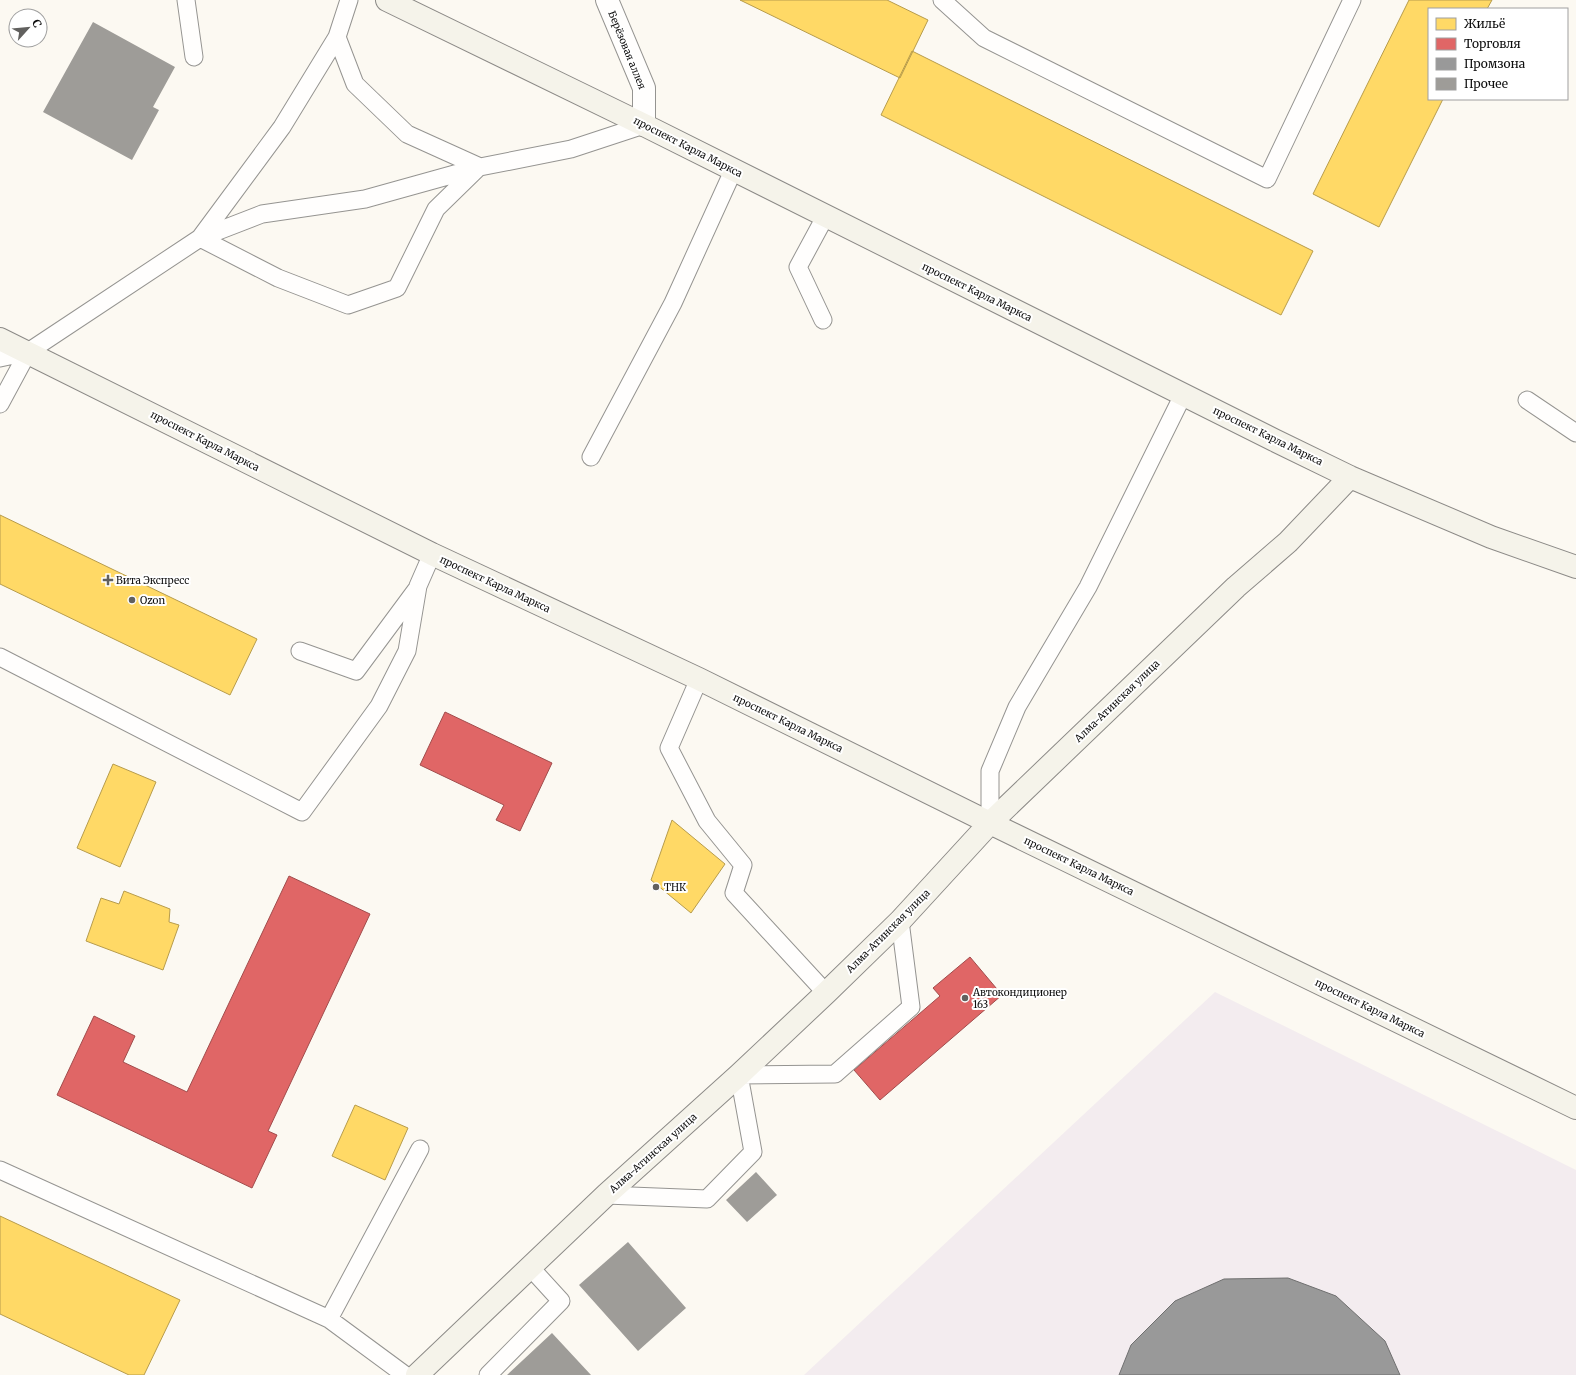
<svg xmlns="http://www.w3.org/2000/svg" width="1576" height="1375" font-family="Merriweather,serif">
<rect width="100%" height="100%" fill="#fcf9f2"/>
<path fill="#f3ecef" d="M1215,992L1576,1170V1375H804Z"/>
<path fill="#ffd966" stroke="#b79c4c" d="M740,0H887L928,20L900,78Z
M1409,0H1492L1487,9H1429V99H1443L1379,227L1313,194Z
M912,51L1313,251L1281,315L881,115Z
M0,515L257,639L230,695L0,584Z
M113,764L156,782L120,867L77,848Z
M672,820L725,864L691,913L651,880Z
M124,891L170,909L169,922L179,925L163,970L86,941L101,898L119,904Z
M355,1105L408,1128L385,1180L332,1156Z
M0,1216L180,1300L144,1375H129L0,1314Z"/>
<path fill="#e06666" stroke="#a14c4c" d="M445,712L552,763L520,831L496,820L504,805L420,765Z
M289,876L370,914L268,1131L277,1135L252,1188L57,1095L94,1016L135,1036L123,1062L187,1092Z
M970,957L1002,995L880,1100L854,1070L940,996L933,988Z"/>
<path fill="#999" stroke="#6f6f6f" d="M1288,1278L1336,1296L1385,1341L1400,1375H1119L1131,1345L1175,1301L1224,1279Z"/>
<path fill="#9e9c98" d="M93,22L175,67L153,107L159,110L132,160L43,112Z
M756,1172L777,1195L747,1222L726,1200Z
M628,1242L686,1308L638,1351L579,1285Z
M552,1333L591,1375H507Z"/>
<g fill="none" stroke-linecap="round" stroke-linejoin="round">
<g stroke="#959491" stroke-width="19">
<path id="lane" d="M186,0L194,57
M349,0L337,37L282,127L200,238L278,278L348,305L397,288L436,209L478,168
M942,0L984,38L1267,179L1352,0
M337,37L355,84L407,134L480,167
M823,320L798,267L825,217
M0,358L28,352L200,238L262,214L365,199L480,167L571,149L644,125
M1527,400L1576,433
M0,404L28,352
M591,457L673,303L733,171
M300,651L356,671L416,590
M0,657L302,812L379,706L407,651L418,586L432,554
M699,679L669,748L707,821L743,865L734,893L826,993
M990,823V771L1017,707L1088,587L1183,395
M0,1170L329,1319L405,1375
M606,1195L707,1199L753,1152L739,1075L835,1074L911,1007L900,921
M329,1319L420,1149
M488,1375L561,1301L530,1267"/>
</g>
<g stroke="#959491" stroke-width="24">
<path id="street" d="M607,0L644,88V125"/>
</g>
<g stroke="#8c8a87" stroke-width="24">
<path id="secondary" d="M387,0L644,125L1274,440L1350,477L1491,537L1576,567
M0,339L432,554L699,679L990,823L1576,1108
M417,1375L606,1195L739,1075L826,993L900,921L990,823L1236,587L1288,542L1350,477"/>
</g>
<use href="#lane" stroke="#fffefd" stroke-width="17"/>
<use href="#street" stroke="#fffefd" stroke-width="22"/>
<use href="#secondary" stroke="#f5f3ea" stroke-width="22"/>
</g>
<g fill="#61605e" stroke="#fff" stroke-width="1.5">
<path d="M106 574h4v4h4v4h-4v4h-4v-4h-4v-4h4z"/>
<circle cx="132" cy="600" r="4"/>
<circle cx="656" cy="887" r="4"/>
<circle cx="965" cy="998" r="4"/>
</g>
<g text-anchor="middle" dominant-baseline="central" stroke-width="4" stroke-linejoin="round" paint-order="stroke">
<g font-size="10" fill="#0e0e0e" stroke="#fff">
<text transform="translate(627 50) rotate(68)">Берёзовая аллея</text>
<text transform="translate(688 147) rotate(27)">проспект Карла Маркса</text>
<text transform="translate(977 292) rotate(26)">проспект Карла Маркса</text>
<text transform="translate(1268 436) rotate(26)">проспект Карла Маркса</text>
<text transform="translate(205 441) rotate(27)">проспект Карла Маркса</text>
<text transform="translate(495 584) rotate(25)">проспект Карла Маркса</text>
<text transform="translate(1117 701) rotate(-44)">Алма-Атинская улица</text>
<text transform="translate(788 723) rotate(26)">проспект Карла Маркса</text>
<text transform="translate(1079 866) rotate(26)">проспект Карла Маркса</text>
<text transform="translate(888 931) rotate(-45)">Алма-Атинская улица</text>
<text transform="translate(1370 1008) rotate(26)">проспект Карла Маркса</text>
<text transform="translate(653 1153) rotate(-42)">Алма-Атинская улица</text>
</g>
<g font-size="10" fill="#0e0e0e" stroke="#fff" text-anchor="start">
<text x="116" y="580">Вита Экспресс</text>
<text x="140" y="600">Ozon</text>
<text x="664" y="887">ТНК</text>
<text x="973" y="992">Автокондиционер<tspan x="973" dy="12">163</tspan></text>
</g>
</g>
<rect x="1428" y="8" width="140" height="92" fill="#ffffff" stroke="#9f9f9f"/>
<rect x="1436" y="18" width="20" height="12" fill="#ffd966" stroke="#9f9f9f"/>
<text x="1464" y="28" font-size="12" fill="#0e0e0e">Жильё</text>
<rect x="1436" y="38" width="20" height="12" fill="#e06666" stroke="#9f9f9f"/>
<text x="1464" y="48" font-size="12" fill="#0e0e0e">Торговля</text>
<rect x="1436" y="58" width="20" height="12" fill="#999999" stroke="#9f9f9f"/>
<text x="1464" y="68" font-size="12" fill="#0e0e0e">Промзона</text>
<rect x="1436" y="78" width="20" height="12" fill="#9e9c98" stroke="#9f9f9f"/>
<text x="1464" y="88" font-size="12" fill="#0e0e0e">Прочее</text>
<g transform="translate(28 28) rotate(63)"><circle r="19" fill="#ffffff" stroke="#9f9f9f"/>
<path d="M0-3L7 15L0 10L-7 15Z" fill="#61605e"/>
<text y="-6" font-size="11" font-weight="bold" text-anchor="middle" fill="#0e0e0e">С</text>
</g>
</svg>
